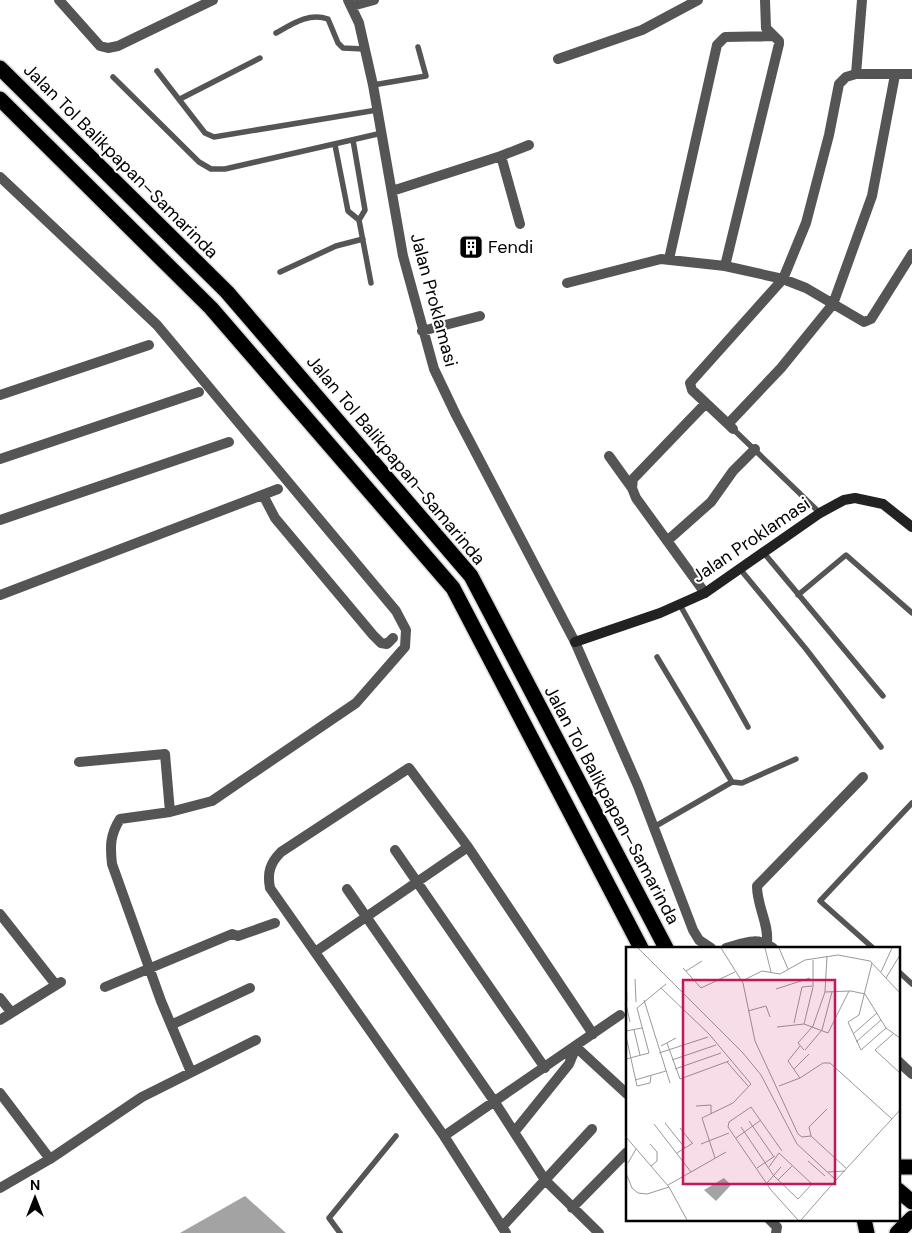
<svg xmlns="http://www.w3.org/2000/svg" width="912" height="1233" font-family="'DM Sans',sans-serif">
<rect width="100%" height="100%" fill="#fff"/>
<path fill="#a3a3a3" d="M245,1196L286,1233H180Z"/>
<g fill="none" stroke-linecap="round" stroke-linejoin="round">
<g stroke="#dbdbdb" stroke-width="18">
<path id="highway" d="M0,68L227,292L471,576L666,948
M0,99L211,308L453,588L641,948
M898,1167H912
M898,1190L912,1202
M864,1219L867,1233
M897,1233L912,1218"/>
</g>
<path stroke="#555" stroke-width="5.5" d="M276,33C292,24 309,12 328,19L338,43L343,48L364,49
M157,71L205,133L214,137L377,110
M113,77L199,162L211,169H225L382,133
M373,85L426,76L418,47
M180,99L260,58
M353,140L365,210L359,220
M335,145L348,211L359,220L371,283
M280,272L336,246L363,239
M733,429L820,513
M764,553L883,696
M740,569L806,649L881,747
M798,595L846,555L912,613
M680,605L748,727
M657,657L732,782L742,783L796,759
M654,827L732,782
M873,948L820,901L912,803
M898,971L912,984
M340,1233L329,1218L396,1136"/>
<path stroke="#555" stroke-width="10" d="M59,0L100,46L108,48L118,46L213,0
M348,0L359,23L373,85L403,256L434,369L456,415L575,642L638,786L693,930L699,940L711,948
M765,0L766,28L779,41V44L725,266L783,279L806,288L864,322L871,319L912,254
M862,0L856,74H912
M352,6L374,0
M558,59L642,30L698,0
M501,156L529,145
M0,177L157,325L396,611L406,630L405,647L356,703L212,801L170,812L120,819C110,835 110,846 112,864L161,1001L191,1072
M392,191L501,156L520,224
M669,259L717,45L725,37L773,36
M567,283L661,259L725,266
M422,331L480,316
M0,395L149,345
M728,424L692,390L690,383L783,279L806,223L829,135L839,84L846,77L856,74
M733,429L728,424L781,368L833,304L872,196L895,75
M609,456L632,488
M0,459L199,392
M263,495L275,518L373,635L381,643L387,644L393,638
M0,520L229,442
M667,541L711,502L733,471L755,449
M705,593L636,498L632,488L633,479L706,403
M0,595L278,489
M79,762L165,754L170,812
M395,850L545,1068
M347,889L494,1101L545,1180L599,1233
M0,914L56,985
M767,943C769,923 757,907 757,886L863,777
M726,948C744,943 757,936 773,948
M315,952L468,847
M105,987L232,934L238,936L275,923
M0,998L11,1012
M0,1020L61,982
M171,1025L250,988
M898,1061L912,1074
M0,1093L50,1159L0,1188
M515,1131L569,1064L576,1047L627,1094
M444,1136L620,1015
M50,1159L142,1097L256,1040
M572,1208L627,1152
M769,1219L777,1227L776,1233
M502,1227L592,1129
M506,1233L444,1136L270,888C267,873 270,863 281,852L409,768L468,847L593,1034"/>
<path stroke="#222" stroke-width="10" d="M575,642L660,613L705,593L820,513L844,500L855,498L883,504L912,527"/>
<use href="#highway" stroke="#000" stroke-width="15"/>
</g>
<defs>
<g id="building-square" transform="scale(1.25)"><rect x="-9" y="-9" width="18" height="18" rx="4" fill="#000" stroke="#fff"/><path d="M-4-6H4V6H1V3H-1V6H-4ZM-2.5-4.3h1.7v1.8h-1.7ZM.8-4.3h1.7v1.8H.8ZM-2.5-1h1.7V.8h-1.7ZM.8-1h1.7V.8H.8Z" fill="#fff"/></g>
</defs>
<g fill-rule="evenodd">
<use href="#building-square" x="471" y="247"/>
</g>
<g text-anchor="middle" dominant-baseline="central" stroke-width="4" stroke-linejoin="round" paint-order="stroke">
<g font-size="18" fill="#000" stroke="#fff">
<text transform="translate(121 161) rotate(45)">Jalan Tol Balikpapan–Samarinda</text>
<text transform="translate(434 300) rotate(75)">Jalan Proklamasi</text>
<text transform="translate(396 460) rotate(50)">Jalan Tol Balikpapan–Samarinda</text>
<text transform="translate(751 540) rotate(-34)">Jalan Proklamasi</text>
<text transform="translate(612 805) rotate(62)">Jalan Tol Balikpapan–Samarinda</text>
</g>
<g font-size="18" fill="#000" stroke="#fff" text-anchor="start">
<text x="488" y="247">Fendi</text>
</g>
</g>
<g transform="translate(626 947)">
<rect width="274" height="274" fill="#fff"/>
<path d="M98,231L105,238L90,254L78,243Z" fill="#a3a3a3"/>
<path fill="none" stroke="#999" stroke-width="1" d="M12,1L117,106L135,128L171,197L210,233L175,273M95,1L117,36L129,94L172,187L176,190L185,189L221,222M139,1L145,25M153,1L162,22M201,9L199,45L225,44L239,47L260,81L274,91M187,13V40L178,77L202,86L223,44M246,16L233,68L222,75L235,103L260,81M57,21L75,41L109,25M60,24L76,14M255,25L266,1M260,31L274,8M0,32L1,54M9,32L10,55M116,34L136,24L154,27L179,13L212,8L244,14L274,46M35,41L83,87L125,137L107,156L76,171L89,211M150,42L184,31M18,53L44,136M0,57L4,75M122,64L140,59L144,70M168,76L176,40L186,39M151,80L178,77M8,83L14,108M0,84L16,81M227,87L251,66M267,87L249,103L274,126M0,89L11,139L24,136L25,129M230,95L255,73M41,96L54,132L103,114M35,99L50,91M178,103L172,96L187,79L199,45M179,103L196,83L206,45M33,106L82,90M0,112L23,106L11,61L40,37M46,113L90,98M101,115L122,139M49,122L95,106M168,122L183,107M174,131L162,114L174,99M9,133L40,124M153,139L174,131L197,116H204L266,172M70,159L85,158V167M123,174L148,210M39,176L59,201M28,177L65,225L42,238M115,180L148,229L172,252L186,237L153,206L143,220M54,181L66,196M185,189L183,180L201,162M0,190L43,240M110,191L135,173M24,197L31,205V214L25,219M75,197L103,186M156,204L125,160L103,175L102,180L145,243L172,273M51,206L67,196M182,214L199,229M2,216L10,202M131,221L149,209M65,225L100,205M202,225L219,224M0,226L6,241L12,246L21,247L43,240L61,273M152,233L166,219M210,233L274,163M141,236L155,220"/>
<path fill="#c2185b" fill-opacity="0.15" stroke="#c2185b" stroke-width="2.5" d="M57,33H209V237H57Z"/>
<rect width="274" height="274" fill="none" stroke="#000" stroke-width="2.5"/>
</g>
<g transform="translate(35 1198)" stroke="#ffffff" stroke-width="4" paint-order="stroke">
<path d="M0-4L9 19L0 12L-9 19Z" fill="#000000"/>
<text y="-8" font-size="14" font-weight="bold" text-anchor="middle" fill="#000000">N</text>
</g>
</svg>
